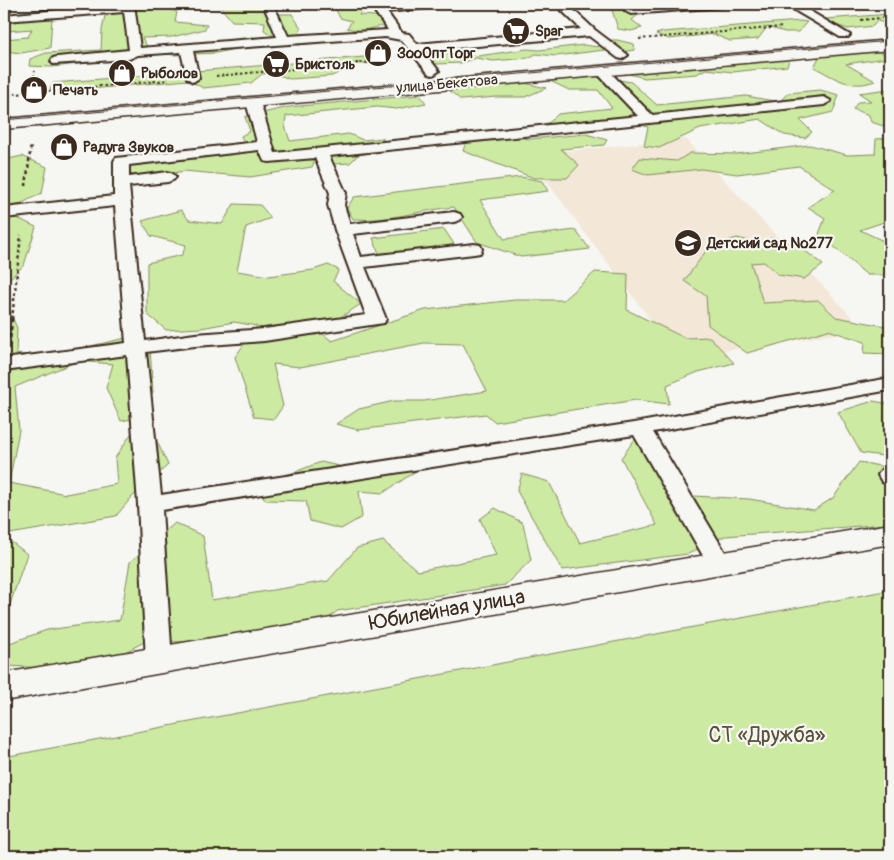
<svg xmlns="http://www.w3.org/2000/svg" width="894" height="860" font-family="Pangolin,sans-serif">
<rect width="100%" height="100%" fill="#f6f6f2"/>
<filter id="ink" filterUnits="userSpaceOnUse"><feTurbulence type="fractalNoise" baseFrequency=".02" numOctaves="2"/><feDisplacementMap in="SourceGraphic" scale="10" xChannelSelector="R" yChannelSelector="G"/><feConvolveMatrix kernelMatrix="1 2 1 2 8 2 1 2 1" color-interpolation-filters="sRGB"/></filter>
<g filter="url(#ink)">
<path fill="#f3e7d8" d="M686,139L864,330L687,356L676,354L527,155Z"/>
<path fill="#cceaa1" stroke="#848a60" d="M106,4H177L165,8L177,12L175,22L207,25L205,29L172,37L142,38L147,46L132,58L52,67L29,66L30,59L46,53L101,50L102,30L105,16L123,11V7L77,8L61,13L46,11L54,7Z
M218,4H285L266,11L265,14H292L301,28L298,36L328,32L342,35L332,41L298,45L287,43L272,47L248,46L216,53L173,55L150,50L158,46L222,41L241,42L252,37L276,38L264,30L265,22L232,21Z
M333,4H380L365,5L359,15L375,16L386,25L360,31L347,28L352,21L340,18Z
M596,4H632L639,14L632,20L642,28L631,31L618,29L612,10Z
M890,14V24L877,21L873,26L848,29L827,22L826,19Z
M35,18H52L50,48L21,53L4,51V39L28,37L32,29L6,31L4,30V24Z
M800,21L807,22L798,32H785L767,27L758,39L730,41L713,34L669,39L656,34L663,32Z
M600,40H617L634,44L635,50L622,52L604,50L556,56L536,54L528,58L493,61L476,58L461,63L436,64L421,60L430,54L456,52L478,56L527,49L539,50L584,45L598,47Z
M858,48L883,52L886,58L846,64L875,81C850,90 835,78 814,67L821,53Z
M376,56L388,60L377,63L356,64L332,76L290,79L273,73L262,74L251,83L203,88L188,80L58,92L50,89L53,83Z
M790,57L787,66L733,72L706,69L697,74L645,78L629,74L630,68Z
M578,73L631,82L657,105L746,96L779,102L788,93L820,90L839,95L833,112L800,120L812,132L805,138L784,135L760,119L700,129L659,148L644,146L648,127L633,123L601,129L544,134L537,126L550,122L558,114L612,108L598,90H569L548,80Z
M512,80L546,88L525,97H496L461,100L449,90L474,82L493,86Z
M881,90H890V128L871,122L869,115L853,109L858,102L871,101L859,93Z
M420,95L426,103L397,109L377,107L286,116L285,126L290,141L349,134L363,140L383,138V151L358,155L350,163L334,164L322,150L288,159L315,160L312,167L250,177L184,171L149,178L114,171V161L150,153L177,156L200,149L219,156L247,150L241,136L250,131L245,117L289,107Z
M488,131L529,139L586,134L607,140L604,145L561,149L579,165L567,178H534L463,151L469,132Z
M890,138V220L860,230L890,244V275H867L819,234L825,218L808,207L835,190L799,166L737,174L701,169L648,175L632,169L640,158L677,161L690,153L737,154L810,145L847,155L875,154L876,139Z
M22,156L47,167L42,193L12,208L4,209V160Z
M521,177L542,181L548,191L480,200L504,239L575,230L590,249L521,257L477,242L454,207C420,210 388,222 353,219L347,208L354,197Z
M234,204L260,205L271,218L246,227L237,271L269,276L313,270L328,265L339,270L333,281L361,304L319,331L332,341L425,310L515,300H563L595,272L628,274L627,310L685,338L710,337L734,363L698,372L667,385L669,404L636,400L495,422L486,414L358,430L336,424L359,409L394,401H424L487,391L463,344L424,343L300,367L273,364L283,406L274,419L254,417L235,357L257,326L234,322L201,328L166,330L147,314V263L182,255L186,245L151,236L142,221L181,210L189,220L222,224Z
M4,218H17L36,227L24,265L4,284Z
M444,229L456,247L380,256L373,238Z
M737,238L758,243L773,238L798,245L823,265L804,279L779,275L764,262L751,263L763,303L818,300L836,317L890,327V354L864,353L865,342L828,330L747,353L708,325L706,296L684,281L709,247Z
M4,298L17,328L16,354L46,356L126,338L150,349L153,392L137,418L121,421L106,388L113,364L78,361L15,387L19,430L9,483L66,494L117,484L115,458L133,431L153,433L168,465L132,497L116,516L4,535Z
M873,401L890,404V457L861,453L838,412Z
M635,439L663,449L675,495L749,499L814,510L833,498L859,462L890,468V521L888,524L725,536L688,554L562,570L517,491L522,474L549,482L580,543L657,525L621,458Z
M398,457L419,469L383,493L359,491L362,517L341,529L310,521L306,501L266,500L255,487L321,462L360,471Z
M495,508L523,523L531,560L505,585L337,611L301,645L146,641L91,670L6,666L4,645L47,630L120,620L130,562L175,523L203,536L212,600L328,581L357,548L383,541L418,571L496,555L480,519Z
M4,536L27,554L4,622Z
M890,590V856H4V757Z"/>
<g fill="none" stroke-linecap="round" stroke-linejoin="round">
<g stroke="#3b2a1e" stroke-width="4">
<path id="service" d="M123,4H134L140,48L277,37L263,4H273L288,36L388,30L373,9L375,7L403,4H445L440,7L387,12L402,33L409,34L417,44L581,29L555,4H567L595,30L628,55L622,59L618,58L589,36L423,51L439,71L433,75L429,74L401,40L385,37L193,51L199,78L193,82L187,78L181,52L138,55L129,59L53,64L51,61L53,58L57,57L129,50L124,12L4,21V15Z
M682,4H728L722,7L631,14L625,11L631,8Z
M784,4H798L850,35L848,37H840Z
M602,67L606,68L652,115L824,97L831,101L824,105L329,156L346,193L344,205L350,224L454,212L460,214L462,217L460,220L454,222L353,234L361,257L474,244L480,245L482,249L480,253L474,254L365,267L386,319L384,323L264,341L195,346L146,352L161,495L640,422L890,378V390L653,432L731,562L728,568L719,570L710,568L634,435L162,510L172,661L168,668L159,671L150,668L146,661L138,504L127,355L4,371V359L126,343L115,206L4,218V208L114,196V161L116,158L257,142L246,102L253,98L260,102L275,153L638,116L598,74L596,71L598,68ZM259,150L264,161L269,162L315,158L330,193L328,205L335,230L366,315L264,329L195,334L145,341L129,186L168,182L173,180L176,177L173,174L168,172L129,177V165Z
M890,468V484L882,482L878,475L881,470Z"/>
</g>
<g stroke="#3b2a1e" stroke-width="3">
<path id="minor" d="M4,4H12L9,13L4,14Z
M890,524V544L4,701V673Z"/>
</g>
<g stroke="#3b2a1e" stroke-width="3">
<path id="secondary" d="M890,40V50L4,129V119Z"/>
</g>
<path stroke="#3b2a1e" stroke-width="2" stroke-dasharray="2.5 2.5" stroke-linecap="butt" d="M861,20L890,17
M639,39L783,27
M216,76L392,60
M24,94L33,82L35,71
M4,95L168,80"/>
<path stroke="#3b2a1e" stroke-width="2.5" stroke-dasharray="3 3" stroke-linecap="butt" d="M26,186L31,145
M12,319L21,235"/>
<path stroke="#3b2a1e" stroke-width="3" stroke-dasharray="4 4" stroke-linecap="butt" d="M10,338L12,318"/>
<use href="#service" fill="#f6f6f2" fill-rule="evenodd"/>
<use href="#minor" fill="#f6f6f2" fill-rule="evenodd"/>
<use href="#secondary" fill="#f6f6f2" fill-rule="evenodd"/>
<path stroke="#3b2a1e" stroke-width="1" d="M4,120L890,41"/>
</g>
</g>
<defs>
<g id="supermarket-disc" transform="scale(1.4375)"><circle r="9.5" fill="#3b2a1e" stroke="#f6f6f2"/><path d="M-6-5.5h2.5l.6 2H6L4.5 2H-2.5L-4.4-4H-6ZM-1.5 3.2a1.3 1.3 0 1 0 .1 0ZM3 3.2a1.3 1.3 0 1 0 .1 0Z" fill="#fff"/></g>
<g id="shop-disc" transform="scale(1.4375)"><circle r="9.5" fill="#3b2a1e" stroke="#f6f6f2"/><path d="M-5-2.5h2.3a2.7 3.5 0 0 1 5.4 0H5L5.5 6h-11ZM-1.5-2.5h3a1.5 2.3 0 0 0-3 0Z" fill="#fff"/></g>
<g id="school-disc" transform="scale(1.4375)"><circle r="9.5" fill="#3b2a1e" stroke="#f6f6f2"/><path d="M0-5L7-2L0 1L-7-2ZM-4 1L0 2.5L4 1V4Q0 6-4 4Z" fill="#fff"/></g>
</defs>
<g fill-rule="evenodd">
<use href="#supermarket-disc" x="516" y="31"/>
<use href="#shop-disc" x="378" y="53"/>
<use href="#supermarket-disc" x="276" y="64"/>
<use href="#shop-disc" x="122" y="73"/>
<use href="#shop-disc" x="34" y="90"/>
<use href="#shop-disc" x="64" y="147"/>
<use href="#school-disc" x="688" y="243"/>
</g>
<g text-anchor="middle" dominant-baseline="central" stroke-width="4.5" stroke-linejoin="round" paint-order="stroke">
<g font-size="15" font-weight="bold" fill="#3b2a1e" stroke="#f6f6f2" text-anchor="start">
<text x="535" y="31">Spar</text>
<text x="397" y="53">ЗооОптТорг</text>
<text x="295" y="64">Бристоль</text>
<text x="141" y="73">Рыболов</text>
<text x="53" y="90">Печать</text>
<text x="83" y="147">Радуга Звуков</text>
<text x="707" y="243">Детский сад №277</text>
</g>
<g font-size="15" fill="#3b2a1e" stroke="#f6f6f2">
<text transform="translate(447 84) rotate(-5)">улица Бекетова</text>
</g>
<g font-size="21" fill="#3b2a1e" stroke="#f6f6f2">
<text transform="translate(447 610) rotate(-10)">Юбилейная улица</text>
</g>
<g font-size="21" fill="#585038" stroke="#f6f6f2">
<text x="767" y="735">СТ «Дружба»</text>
</g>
</g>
<rect width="894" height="860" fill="none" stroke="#f6f6f2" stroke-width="20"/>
<rect x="10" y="10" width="874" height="840" fill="none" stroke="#3b2a1e" stroke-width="2" filter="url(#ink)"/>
</svg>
